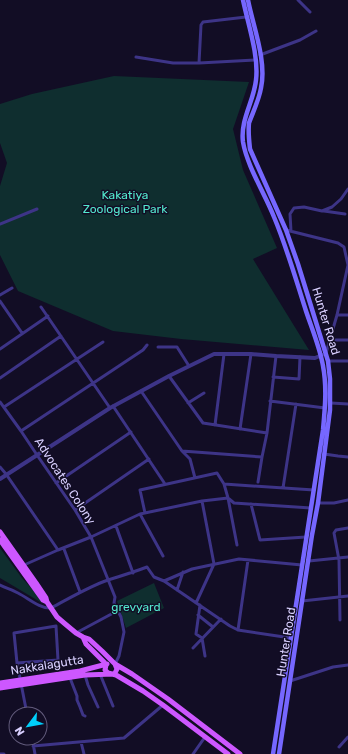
<svg xmlns="http://www.w3.org/2000/svg" width="348" height="754" font-family="Rubik,sans-serif">
<rect width="100%" height="100%" fill="#120d25"/>
<path fill="#0f2e2f" d="M114,76L249,82L233,129L243,170L277,248L253,259L309,350L181,339L113,331L18,291L0,255V186L7,163L0,143V104L32,94Z
M0,548L22,578L43,601L42,603L0,578Z
M154,583L164,608L126,628L117,601Z"/>
<g fill="none" stroke-linecap="round" stroke-linejoin="round">
<path stroke="#3d3487" stroke-width="3" d="M298,0L310,12
M260,55L300,40L316,31
M136,57L173,63H199L255,60
M199,63L201,25L203,22L246,17
M324,211L345,214
M0,224L37,209
M286,230L338,243L344,247L348,265L337,315L326,353
M291,231L290,214L294,208L304,207L322,211L332,207L341,199L348,189
M0,295L12,288
M0,301L22,333
M41,307L110,408
M337,315H348
M330,340H348
M158,347H177L189,366
M0,349L48,316
M328,361H348
M169,376L203,423L267,433
M273,377L299,379L300,357
M0,378L61,336
M141,391L182,451L190,459L195,478
M270,401L325,408
M0,402L21,431L37,455L75,510L91,537L115,597L114,603L121,617L124,632L119,656L115,664
M188,403L204,393
M331,403L348,404
M113,406L165,484
M4,407L103,342
M215,425L224,354
M240,429L251,354
M21,431L143,350L147,345
M182,451L262,457L267,433L276,356
M324,454L338,456L348,457
M0,467L6,474L58,550
M258,482L262,457
M56,483L131,432
M224,484L314,490
M283,488L296,404
M318,503H334L348,500
M251,504L260,540L306,537
M75,510L149,459
M145,513L140,490L217,473L224,484L228,498L237,545
M140,514L163,556
M116,526L133,573
M64,549L80,592
M309,561L348,557
M24,565L58,550L91,537L140,514L202,501L228,498L234,503L311,508
M164,581L192,569L239,559L302,565
M0,585C6,588 13,590 18,593C28,598 40,609 51,608C70,598 88,587 108,580C121,576 134,572 147,567L154,577L164,581L230,626L238,630L291,638
M177,590L183,572
M302,601L348,596
M196,603L214,564L202,501
M200,605L196,634L202,638L205,656
M198,615L213,627
M340,620L339,560L334,533L336,530L348,528
M238,630L248,560
M76,633L117,611
M193,648L221,619
M17,663L14,633L56,626L58,660L17,663L27,714
M100,674L113,706
M85,675L88,685L98,707
M70,678L77,696V700L80,707L83,715L85,716
M290,681L333,667L348,665
M32,738L35,754
M81,742L84,754
M33,746L124,738L163,705
M339,747L348,737
M0,754H4
M193,754L205,737"/>
<path stroke="#3d3487" stroke-width="4" d="M0,479L110,408L169,376L214,354H251L276,356L315,358L322,355"/>
<path stroke="#7667ff" stroke-width="4.5" d="M243,0C248,24 259,56 256,80C254,101 240,120 243,142C247,166 265,194 274,217C287,248 296,280 306,311C312,329 320,348 323,366C327,387 325,408 323,430L273,754
M248,0C253,26 267,61 261,88C259,100 253,112 249,123C248,132 249,140 250,149L286,230L298,264L328,361L330,379V410L318,503L312,535L279,754"/>
<path stroke="#cd57ff" stroke-width="5" d="M0,532L36,583L46,598L47,602
M0,540L43,600L47,602L57,617L64,623L76,633L83,637L89,639L102,651L115,664L132,674L168,699L240,754
M83,637L86,644L104,662L106,665L105,670L108,673L116,675L143,691L163,705L228,754
M0,683L80,671L107,664
M0,688L85,675L113,674L115,673L117,669L115,664"/>
</g>
<g text-anchor="middle" dominant-baseline="central" stroke-width="3" stroke-linejoin="round" paint-order="stroke">
<g font-size="12" fill="#53e8ce" stroke="#120d25">
<text x="125" y="195">Kakatiya<tspan x="125" dy="14">Zoological Park</tspan></text>
<text x="136" y="607">grevyard</text>
</g>
<g font-size="12" fill="#d9d0ff" stroke="#120d25">
<text transform="translate(326 321) rotate(73)">Hunter Road</text>
<text transform="translate(65 481) rotate(57)">Advocates Colony</text>
<text transform="translate(286 642) rotate(-81)">Hunter Road</text>
<text transform="translate(47 665) rotate(-9)">Nakkalagutta</text>
</g>
</g>
<g transform="translate(28 726) rotate(238)"><circle r="19" fill="#120d25" stroke="#625b7c"/>
<path d="M0-3L7 15L0 10L-7 15Z" fill="#00cffb"/>
<text y="-6" font-size="11" font-weight="bold" text-anchor="middle" fill="#d9d0ff">N</text>
</g>
</svg>
